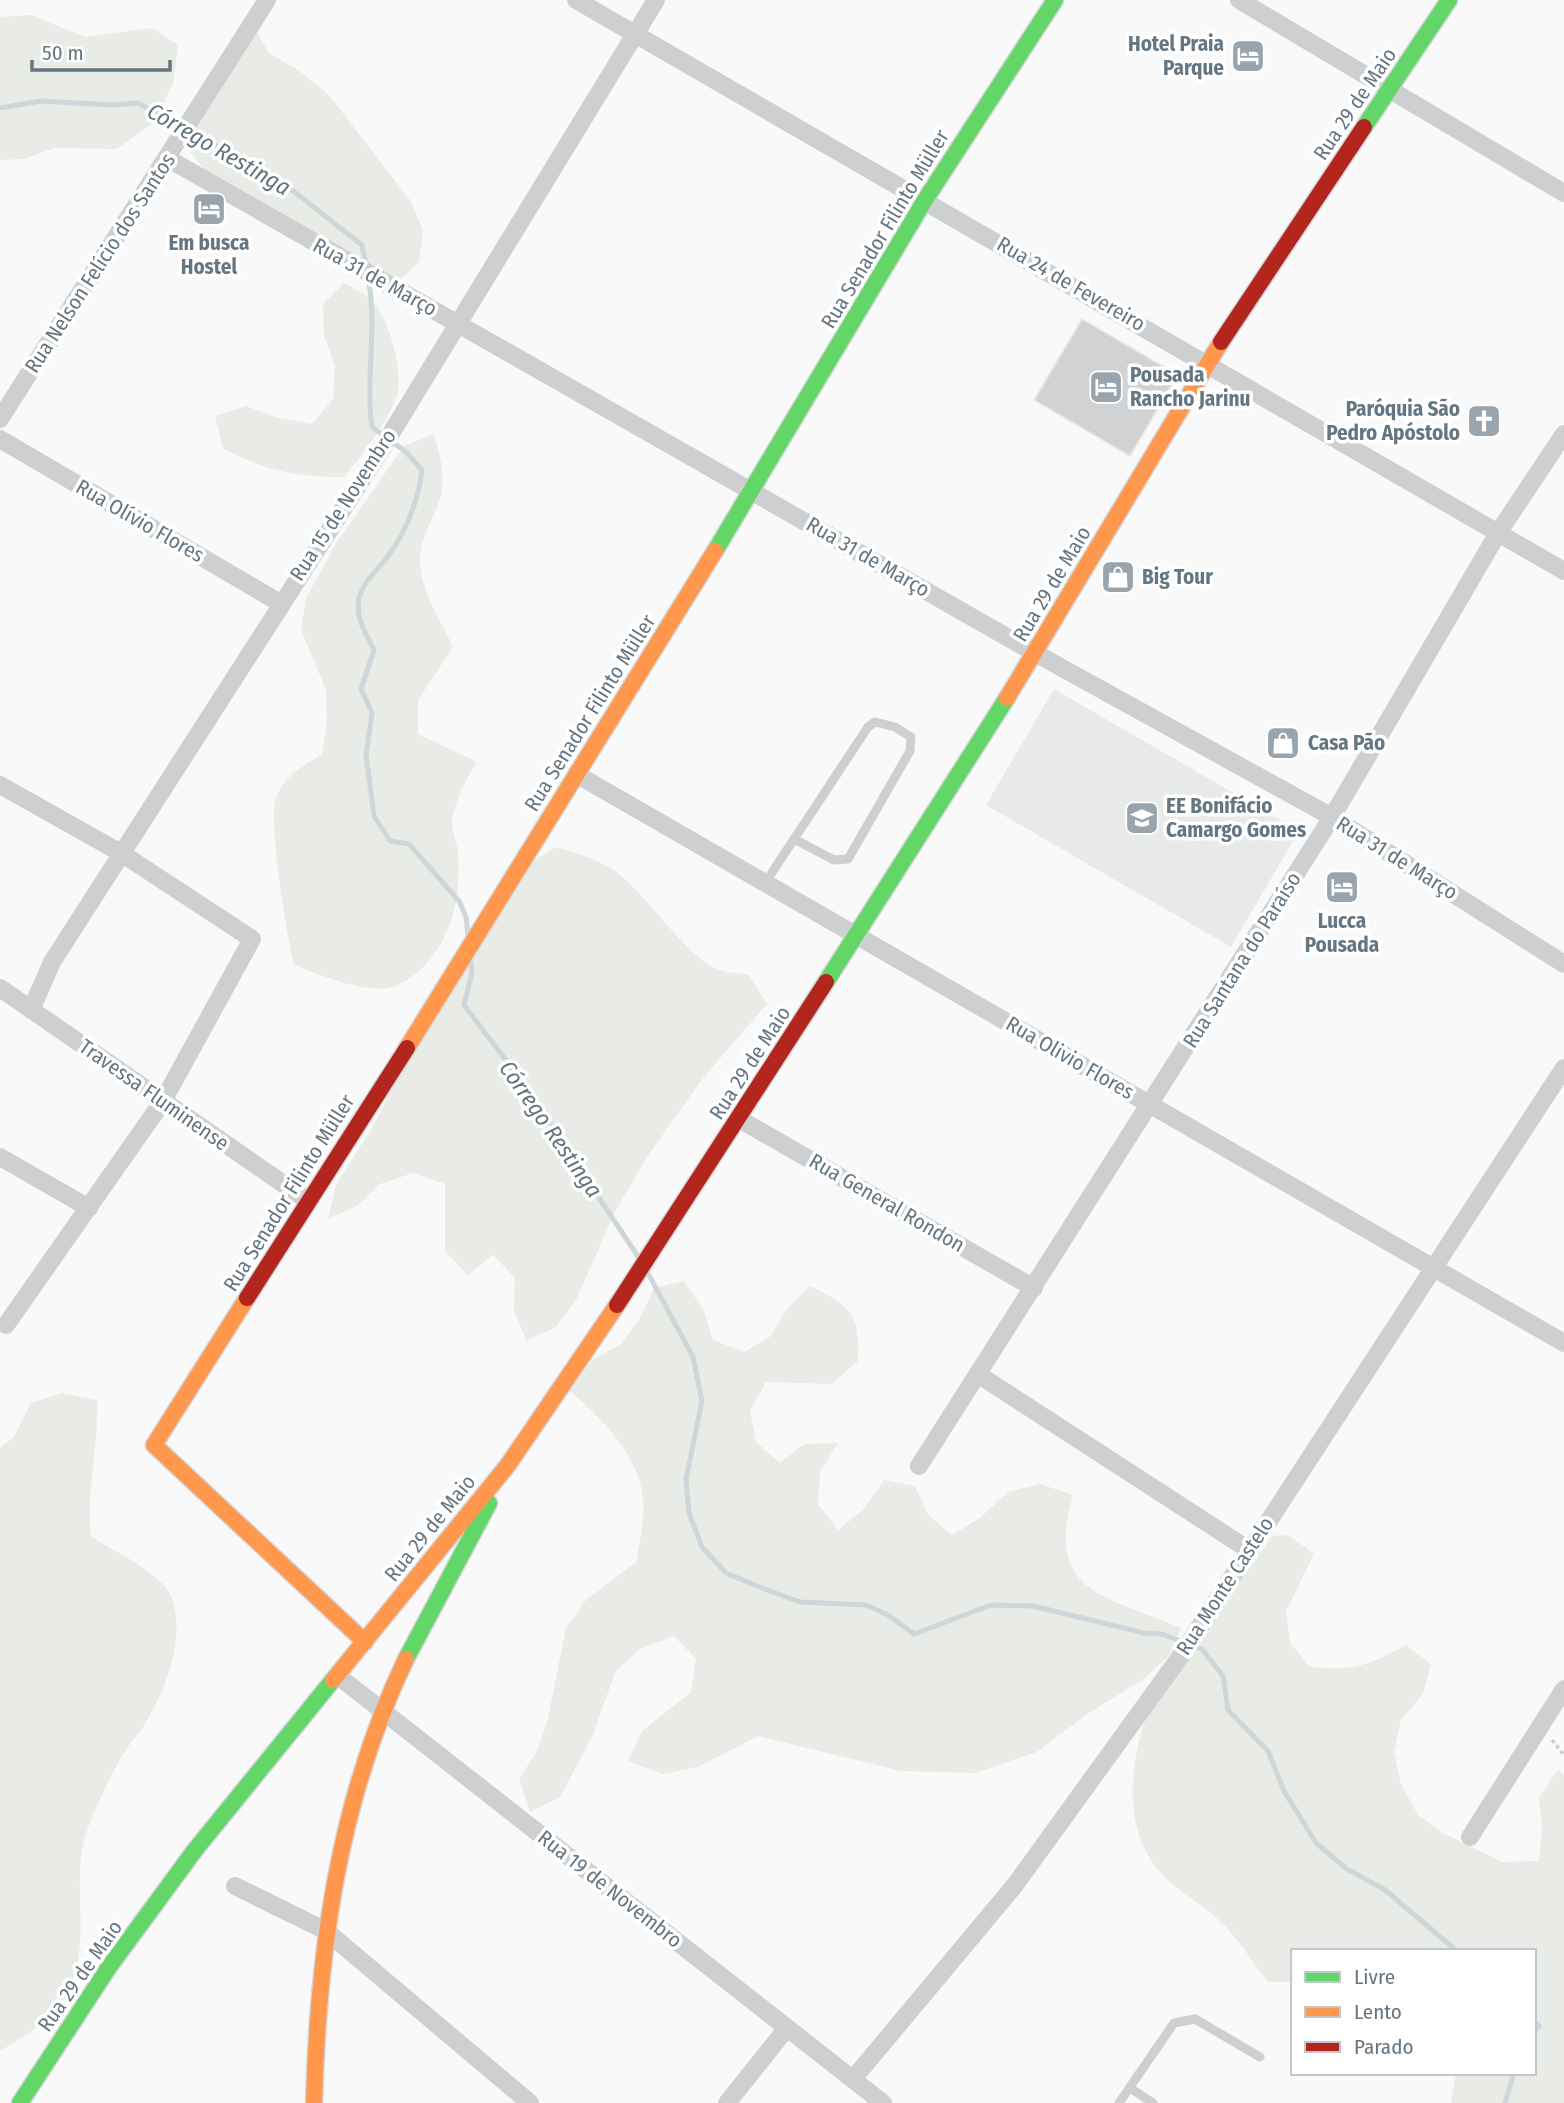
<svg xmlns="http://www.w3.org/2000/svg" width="1564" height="2103" font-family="'Fira Sans Condensed',sans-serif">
<rect width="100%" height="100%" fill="#f9f9f9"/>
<path fill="#e8e9e9" d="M1054,689L1299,831L1231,947L986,805Z"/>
<path fill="#e8ebe6" d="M31,15L85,37L152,28L178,45L173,84L153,123L117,149L54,148L24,159L0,160V17Z
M256,31L269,53L298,70L328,94L410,200L423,230L419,262L394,286L210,176L189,151L197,120Z
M344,283C353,288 364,293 371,300C389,316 404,373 397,396C388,422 361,456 344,477C298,477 262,470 223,448L215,416L246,406L278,418L312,424L333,399L335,366L324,336L323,304Z
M434,434C440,455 446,476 440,499C434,518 419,540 420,561C421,593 440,618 453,647L418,700V734L477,762C466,780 455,799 452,821C451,831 457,842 458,852C459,862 459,874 458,884C456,925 433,973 392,987C369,995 315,974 294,964C287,936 268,822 276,798C284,776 304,765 322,754L327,722L326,690L301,630L306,598L337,542L404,446Z
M556,847C579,854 602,860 620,875C649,898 687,957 717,969C727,973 739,973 749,975L767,1004L703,1078L647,1157L616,1210L576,1300L555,1328L526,1340L514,1310L515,1278L493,1255L468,1275L445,1251V1184L413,1173L380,1184L357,1206L328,1219L336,1185L372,1128L402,1069L530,863Z
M684,1281L703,1309L713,1340L744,1352L771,1336L787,1309L810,1286C852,1306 860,1315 858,1361L832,1384L766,1382L750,1411L756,1442L780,1463L804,1444L838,1443L820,1472L818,1504L838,1530L863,1510L884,1480L915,1486L928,1515L952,1535L981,1517L1008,1492L1040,1484L1073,1495C1044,1595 1108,1596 1181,1628L1169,1656L1142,1680L1089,1713L1037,1752L975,1773L901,1771L758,1736L698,1767L663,1774L628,1761L642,1731L691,1692L696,1659L674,1636L640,1649L615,1672L593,1735L560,1797L530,1812L519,1779L536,1753L547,1723L566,1628L585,1601L636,1562C640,1542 645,1518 643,1497C637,1451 599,1416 566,1388L594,1359L621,1344L640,1318L654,1288Z
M62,1393L97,1400C99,1449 86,1486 91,1536C111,1550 163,1574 171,1596C187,1638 165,1692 143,1727C137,1736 129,1744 124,1753C110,1775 99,1801 89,1825C67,1878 96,1945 65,1997C52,2020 22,2038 0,2051V1448L14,1437L31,1403Z
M1289,1535L1314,1554L1286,1611L1290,1643L1310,1667C1354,1671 1368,1666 1406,1645L1431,1664L1423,1694L1401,1720L1394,1752L1401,1784L1418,1815L1443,1833L1502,1862L1539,1861L1542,1830L1539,1797L1558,1770L1564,1775V2103H1451L1456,2073H1534V1951H1293V1982H1268C1253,1964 1241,1942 1225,1926C1209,1909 1188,1898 1170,1882C1122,1839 1128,1772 1146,1716L1272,1536Z"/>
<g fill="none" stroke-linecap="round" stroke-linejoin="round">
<path stroke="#ced6d9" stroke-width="5" d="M0,108L40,101L113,105L138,103L279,180L362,245L366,265
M368,278C378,327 365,378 372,427L406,452L422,470C418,502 408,528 389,555C379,569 363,581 359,599C355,617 366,634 374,650L361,689L372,713L366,755L374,816L390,841L409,844L459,901L466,917L468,936
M471,963L472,973L464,1005L508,1063L523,1092L546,1118L641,1261
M649,1275L693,1357L702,1401L686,1479L689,1513L702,1547L726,1573L767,1590L800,1602L866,1605L888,1615L914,1634L991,1605L1033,1606L1144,1633L1162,1634L1202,1649L1223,1676L1228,1710L1268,1751L1284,1791L1316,1843L1347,1869L1385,1890L1457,1951
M1534,2021L1539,2026L1534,2032
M1505,2103L1514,2073"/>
</g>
<path fill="#d0d2d3" stroke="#e8e8e8" stroke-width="2" d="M1082,319L1178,375L1130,456L1034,400Z"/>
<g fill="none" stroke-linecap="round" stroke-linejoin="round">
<g stroke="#d5d6d7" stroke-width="19">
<path id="fast" d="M1364,127L1449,0
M715,551L925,200L1055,0
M826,982L1007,698
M406,1659L489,1503
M20,2103L109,1967L195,1850L333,1680"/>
</g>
<g stroke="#d5d6d7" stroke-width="19">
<path id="slow" d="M1007,698L1221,342
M407,1048L715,551
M247,1298L154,1445L365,1642
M333,1680L508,1465L617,1305
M314,2103C318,1949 339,1799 406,1659"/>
</g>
<g stroke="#d5d6d7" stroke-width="19">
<path id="jam" d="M1221,342L1364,127
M247,1298L407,1048
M617,1305L826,982"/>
</g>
<path stroke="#cbcccd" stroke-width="3.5" stroke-dasharray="3.5 3.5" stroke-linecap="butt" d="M1552,1740L1564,1755"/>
<path stroke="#cecfd0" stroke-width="9" d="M765,883L868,727L875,722L895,727L911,737L910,751L848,859L834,860L794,839
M1130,2088L1153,2103
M1119,2103L1174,2023L1195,2019L1260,2057"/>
<path stroke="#cecfd0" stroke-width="18" d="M576,0L1564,571
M1239,0L1564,193
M167,158L1035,653L1332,817L1564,964
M0,419L267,0
M0,439L280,603
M576,774L1564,1343
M0,785L121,853L252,939L163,1101L6,1325
M0,988L308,1201
M31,1010L52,962L379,453L656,0
M739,1119L1034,1288
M0,1157L89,1208
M979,1375L1249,1550
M919,1466L1332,817L1498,533L1564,434
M338,1676L883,2103
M1470,1837L1564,1689
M235,1886L326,1931L530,2103
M853,2079L1015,1885L1180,1657L1564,1068
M727,2103L787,2028"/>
<use href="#fast" stroke="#63d668" stroke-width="16"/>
<use href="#slow" stroke="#ff974d" stroke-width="16"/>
<use href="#jam" stroke="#b3261e" stroke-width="16"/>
</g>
<defs>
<g id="hotel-square" transform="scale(1.75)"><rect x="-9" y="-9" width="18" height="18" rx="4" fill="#99a4ac" stroke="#fff"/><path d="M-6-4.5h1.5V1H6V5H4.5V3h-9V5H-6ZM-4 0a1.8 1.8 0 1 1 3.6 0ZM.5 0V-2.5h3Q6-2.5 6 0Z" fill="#fff"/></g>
<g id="church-square" transform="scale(1.75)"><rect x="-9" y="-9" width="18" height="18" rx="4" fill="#99a4ac" stroke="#fff"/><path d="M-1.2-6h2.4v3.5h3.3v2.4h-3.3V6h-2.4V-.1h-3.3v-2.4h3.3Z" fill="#fff"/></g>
<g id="shop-square" transform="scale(1.75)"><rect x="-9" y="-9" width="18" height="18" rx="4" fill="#99a4ac" stroke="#fff"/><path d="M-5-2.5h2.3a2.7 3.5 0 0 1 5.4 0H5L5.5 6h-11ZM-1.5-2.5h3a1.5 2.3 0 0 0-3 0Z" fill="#fff"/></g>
<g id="school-square" transform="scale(1.75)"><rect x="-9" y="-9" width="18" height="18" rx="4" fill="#99a4ac" stroke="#fff"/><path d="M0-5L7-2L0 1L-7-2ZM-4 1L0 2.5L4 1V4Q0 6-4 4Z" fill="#fff"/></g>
</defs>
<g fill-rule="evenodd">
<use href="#hotel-square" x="1248" y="56"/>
<use href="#hotel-square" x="209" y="209"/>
<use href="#hotel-square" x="1106" y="387"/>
<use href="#church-square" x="1484" y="421"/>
<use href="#shop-square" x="1118" y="577"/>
<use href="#shop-square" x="1283" y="743"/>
<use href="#school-square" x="1142" y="818"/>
<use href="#hotel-square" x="1342" y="887"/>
</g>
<g text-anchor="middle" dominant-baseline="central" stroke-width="7" stroke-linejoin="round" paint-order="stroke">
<g font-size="21" font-weight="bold" fill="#657683" stroke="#fff" text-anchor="start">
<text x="1224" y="44" text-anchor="end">Hotel Praia<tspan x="1224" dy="24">Parque</tspan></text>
<text x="209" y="243" text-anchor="middle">Em busca<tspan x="209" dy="24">Hostel</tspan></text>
<text x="1130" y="375">Pousada<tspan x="1130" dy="24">Rancho Jarinu</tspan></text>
<text x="1460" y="409" text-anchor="end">Paróquia São<tspan x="1460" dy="24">Pedro Apóstolo</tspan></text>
<text x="1142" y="577">Big Tour</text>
<text x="1308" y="743">Casa Pão</text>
<text x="1166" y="806">EE Bonifácio<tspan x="1166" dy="24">Camargo Gomes</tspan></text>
<text x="1342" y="921" text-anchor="middle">Lucca<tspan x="1342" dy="24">Pousada</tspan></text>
</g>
<g font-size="21" fill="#657683" stroke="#fff">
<text transform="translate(1355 104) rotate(-56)">Rua 29 de Maio</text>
<text transform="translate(885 229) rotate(-59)">Rua Senador Filinto Müller</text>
<text transform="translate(100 263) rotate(-57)">Rua Nelson Felício dos Santos</text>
<text transform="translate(375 277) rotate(29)">Rua 31 de Março</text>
<text transform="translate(1071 284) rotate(30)">Rua 24 de Fevereiro</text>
<text transform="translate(343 505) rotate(-57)">Rua 15 de Novembro</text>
<text transform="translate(140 521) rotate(30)">Rua Olívio Flores</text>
<text transform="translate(868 557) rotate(30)">Rua 31 de Março</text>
<text transform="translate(1052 584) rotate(-59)">Rua 29 de Maio</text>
<text transform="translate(590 713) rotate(-58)">Rua Senador Filinto Müller</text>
<text transform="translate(1397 858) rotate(32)">Rua 31 de Março</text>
<text transform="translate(1242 960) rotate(-58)">Rua Santana do Paraíso</text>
<text transform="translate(1070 1058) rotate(30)">Rua Olivio Flores</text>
<text transform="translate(750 1063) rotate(-57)">Rua 29 de Maio</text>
<text transform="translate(154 1095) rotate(35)">Travessa Fluminense</text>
<text transform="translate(289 1193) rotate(-58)">Rua Senador Filinto Müller</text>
<text transform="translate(887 1203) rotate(30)">Rua General Rondon</text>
<text transform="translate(430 1528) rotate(-51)">Rua 29 de Maio</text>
<text transform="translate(1225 1586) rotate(-57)">Rua Monte Castelo</text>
<text transform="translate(610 1889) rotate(38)">Rua 19 de Novembro</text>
<text transform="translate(80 1976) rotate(-55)">Rua 29 de Maio</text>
</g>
<g font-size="23" font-style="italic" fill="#60757c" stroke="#fff">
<text transform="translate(219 149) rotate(30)">Córrego Restinga</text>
<text transform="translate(551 1129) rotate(55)">Córrego Restinga</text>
</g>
</g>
<rect x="1291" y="1949" width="245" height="126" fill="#ffffff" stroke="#c1c8cd" stroke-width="2"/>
<rect x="1305" y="1972" width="35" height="10" fill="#63d668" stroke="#c1c8cd" stroke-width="2"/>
<text x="1354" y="1984" font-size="21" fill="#657683">Livre</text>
<rect x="1305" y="2007" width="35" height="10" fill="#ff974d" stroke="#c1c8cd" stroke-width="2"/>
<text x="1354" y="2019" font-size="21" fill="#657683">Lento</text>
<rect x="1305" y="2042" width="35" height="10" fill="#b3261e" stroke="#c1c8cd" stroke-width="2"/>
<text x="1354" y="2054" font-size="21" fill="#657683">Parado</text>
<path d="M32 60v10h138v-10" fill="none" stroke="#657683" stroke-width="3.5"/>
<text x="42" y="60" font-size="21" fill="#657683" stroke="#ffffff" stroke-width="5" paint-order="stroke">50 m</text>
</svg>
